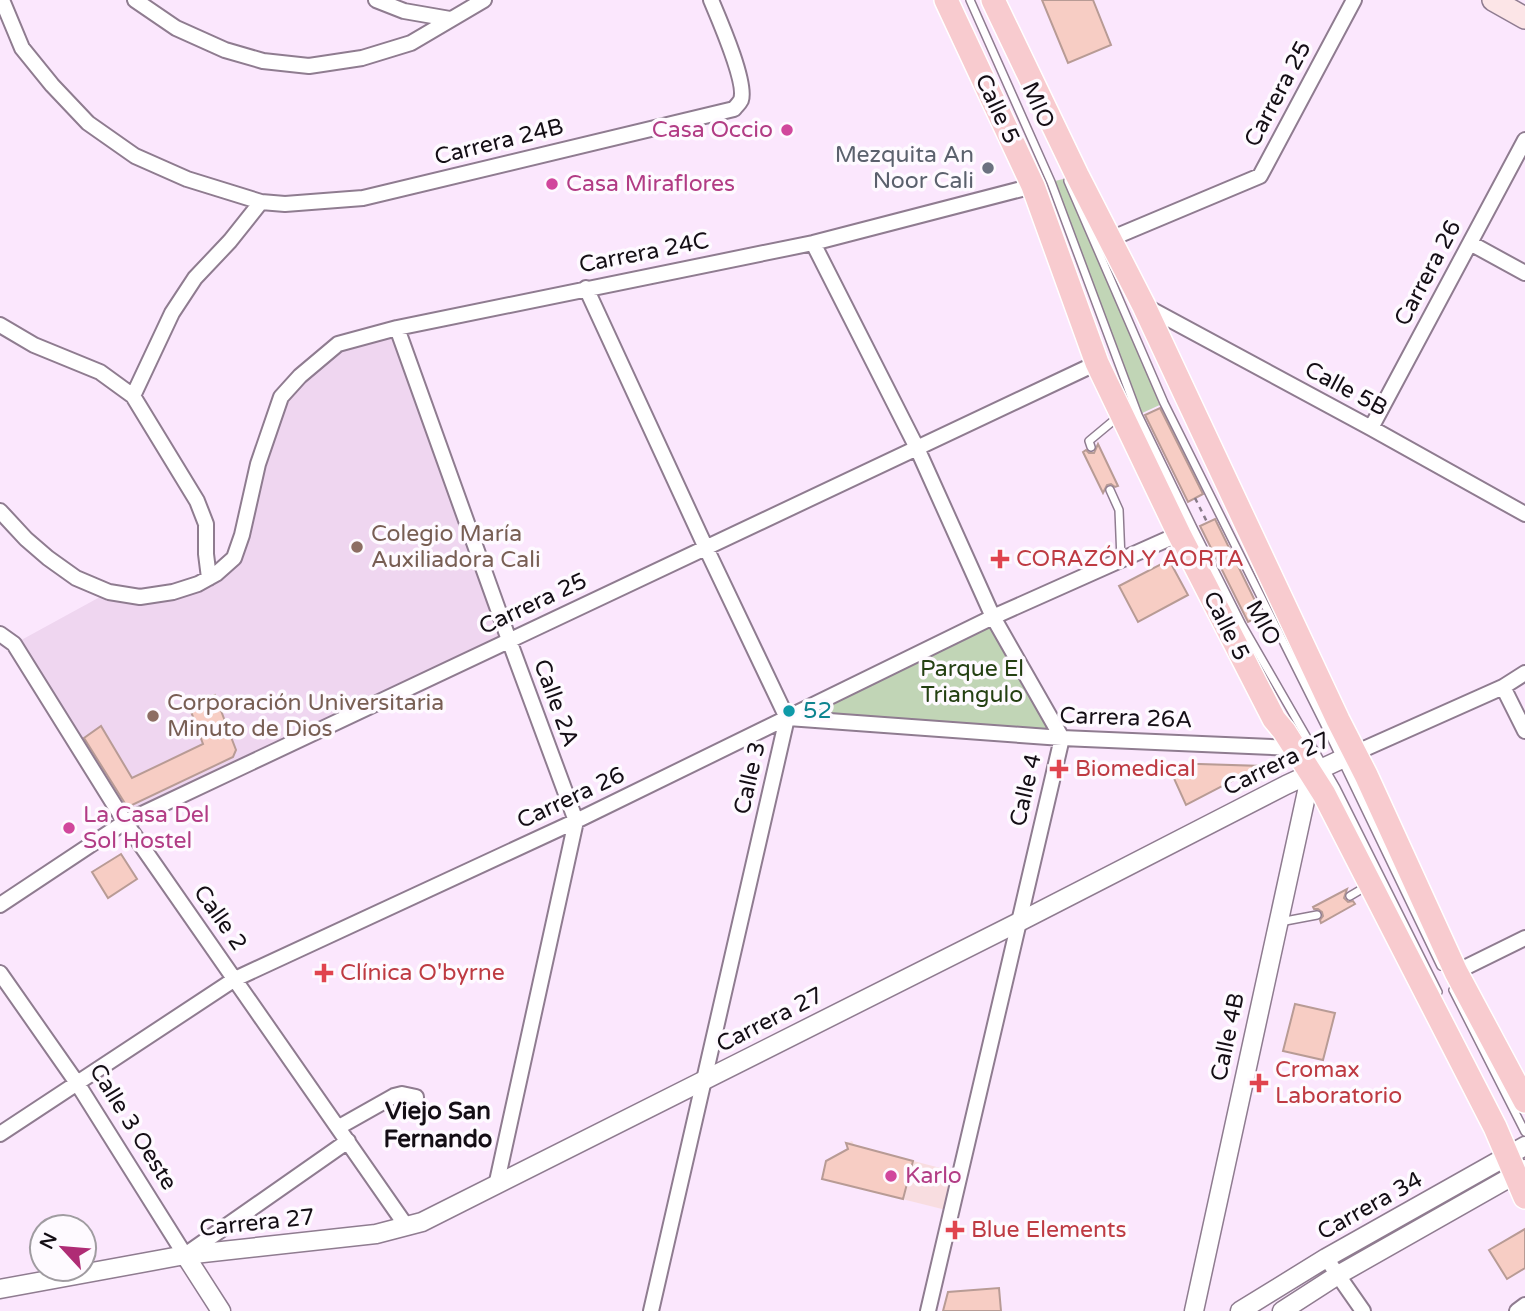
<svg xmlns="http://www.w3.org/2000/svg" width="1525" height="1311" font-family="'Varela Round',sans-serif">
<rect width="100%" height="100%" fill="#fbe7fd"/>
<path fill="#f8dde0" d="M852,1141L855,1146L960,1173L950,1211L822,1179L826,1161L847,1149L846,1143Z"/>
<path fill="#efd6f0" d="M397,328L509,640L125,822L14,644L109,592H173L234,558L281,397L338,344Z"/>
<path fill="#c1d5b6" d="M1067,178L1164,403L1138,415L1051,182Z
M993,617L1062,738L787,718Z"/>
<path fill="#f7cdc4" stroke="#b89b95" stroke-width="2" d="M1042,0H1093L1111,45L1068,63Z
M1160,408L1203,494L1188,502L1145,415Z
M1098,444L1118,486L1115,487L1111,484L1107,485L1103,493L1083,452L1086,450L1089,453H1094Z
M1215,519L1262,615L1248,622L1200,526Z
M1169,560L1188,595L1138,622L1119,586Z
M215,695L236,750L233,757L130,806L126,805L84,738L101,726L132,778L203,744L189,706Z
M1167,763L1261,766L1186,805Z
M121,854L137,879L108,898L92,872Z
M1347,889L1344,898L1348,902L1353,901L1355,904L1321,923L1320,920L1323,916L1322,912L1318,909H1314L1313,907Z
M1295,1004L1335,1013L1323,1060L1283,1051Z
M846,1143L913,1161L903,1199L822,1179L826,1161L848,1149Z
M1525,1229V1268L1507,1279L1489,1250Z
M999,1288L1001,1311H943L948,1292Z"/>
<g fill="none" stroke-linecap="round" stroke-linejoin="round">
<g stroke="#8f7c90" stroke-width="10">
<path id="service" d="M970,0L1051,182L1138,415L1194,530L1242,625L1336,788L1438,992
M1068,181L1164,403L1324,723L1441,966
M1091,447L1089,441L1119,416
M1110,490L1119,510L1121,560
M1350,896L1367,886
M1280,922L1317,915
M1453,990L1525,1132"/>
</g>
<g stroke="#8f7c90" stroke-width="18">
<path id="minor" d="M2,0L22,48L52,85L88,123L135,156L187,179L261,202L285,204L363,198L734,109C736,106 739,104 741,100C747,83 719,19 711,0
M135,0L176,28L225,50L263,61L309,66L362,58L411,43L484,0
M376,0L404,11L450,19
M1110,239L1260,176L1354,0
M813,243L917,448L993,617L1062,738L928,1311
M1470,243L1525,273
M586,288L706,548L787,718L651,1311
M1145,306L1371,428L1525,514
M0,325L34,345L100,372L133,396L197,501L206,524V554L209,578
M397,328L509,640L576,821L496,1186
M133,396L172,313L195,278L230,241L261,202
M1371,428L1525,140
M0,511L26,539L48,558L76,578L109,592L140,597L173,592L198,584L216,574L234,558L242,535L258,464L281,397L300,376L338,344L397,328L813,243L1033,186
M0,634L14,644L125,822L407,1227
M1503,687L1525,731
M788,718L1062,738L1295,748
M1355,753L1503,687L1525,673
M0,905L125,822L1097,363
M1456,972L1525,938
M0,973L77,1083L185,1255L348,1141
M339,1127L394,1096L402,1094L416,1097
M0,1134L235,979L576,821L993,617L1179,534
M1326,1258L1363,1311
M1517,1311L1525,1305"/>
</g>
<g stroke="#8f7c90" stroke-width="21">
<path id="tertiary" d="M185,1255L221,1311
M0,1289L185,1255L376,1234L422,1222L1017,923L1286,785L1355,753
M1194,1311L1311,773
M1240,1311L1326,1258L1525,1146
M1282,1311L1338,1275L1525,1169"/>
</g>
<g stroke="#8f7c90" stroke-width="24">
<path id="secondary" d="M1493,0L1525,18"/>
</g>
<g stroke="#fff" stroke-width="26">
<path id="primary" d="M946,0L1033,186L1097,363L1179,534L1274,719L1284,731L1324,794L1495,1127L1525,1197
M993,0L1077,175L1144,306L1338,720L1366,775L1456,972L1525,1101"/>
</g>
<path stroke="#887b89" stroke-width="2.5" stroke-dasharray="5 5" stroke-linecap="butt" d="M1195,498L1207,522"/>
<use href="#service" stroke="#fff" stroke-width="7"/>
<use href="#minor" stroke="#fff" stroke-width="14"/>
<use href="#tertiary" stroke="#fff" stroke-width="18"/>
<use href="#secondary" stroke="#fce5e7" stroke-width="21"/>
<use href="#primary" stroke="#f8cbcf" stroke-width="23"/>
</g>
<g fill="#d1479c" stroke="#fefaff" stroke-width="2.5">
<circle cx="787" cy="130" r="7"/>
<circle cx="552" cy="184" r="7"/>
<circle cx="69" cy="828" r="7"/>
<circle cx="891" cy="1176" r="7"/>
</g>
<circle fill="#6b7280" stroke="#fefaff" stroke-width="2.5" cx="988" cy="168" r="7"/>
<g fill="#8d6e63" stroke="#fefaff" stroke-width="2.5">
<circle cx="357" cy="547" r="7"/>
<circle cx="153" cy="716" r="7"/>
</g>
<g fill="#e0444e" stroke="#fefaff" stroke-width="2.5">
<path d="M996.5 548.5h7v7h7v7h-7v7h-7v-7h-7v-7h7z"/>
<path d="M1055.5 758.5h7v7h7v7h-7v7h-7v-7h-7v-7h7z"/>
<path d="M320.5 962.5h7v7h7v7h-7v7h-7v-7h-7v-7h7z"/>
<path d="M1255.5 1072.5h7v7h7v7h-7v7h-7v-7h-7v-7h7z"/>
<path d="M951.5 1219.5h7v7h7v7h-7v7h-7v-7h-7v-7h7z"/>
</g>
<circle fill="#0f9aa8" stroke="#fefaff" stroke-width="2.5" cx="789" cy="711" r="7"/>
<g text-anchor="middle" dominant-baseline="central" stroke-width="7" stroke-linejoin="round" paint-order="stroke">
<g font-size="23" fill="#140e15" stroke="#fefaff">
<text transform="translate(1278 94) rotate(-62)">Carrera 25</text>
<text transform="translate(1038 105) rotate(66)">MIO</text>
<text transform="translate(997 109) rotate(65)">Calle 5</text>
<text transform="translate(499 142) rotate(-14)">Carrera 24B</text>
<text transform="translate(644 253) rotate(-11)">Carrera 24C</text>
<text transform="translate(1428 273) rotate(-62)">Carrera 26</text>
<text transform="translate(1346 389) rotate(28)">Calle 5B</text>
<text transform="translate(533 604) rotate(-25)">Carrera 25</text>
<text transform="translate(1263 623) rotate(61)">MIO</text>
<text transform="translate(1226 626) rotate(63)">Calle 5</text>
<text transform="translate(556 703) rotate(70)">Calle 2A</text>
<text transform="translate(1126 718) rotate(2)">Carrera 26A</text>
<text transform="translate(1277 764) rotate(-26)">Carrera 27</text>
<text transform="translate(750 778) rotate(-77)">Calle 3</text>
<text transform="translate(1026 790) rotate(-77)">Calle 4</text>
<text transform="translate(571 798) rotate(-25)">Carrera 26</text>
<text transform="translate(220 918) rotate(55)">Calle 2</text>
<text transform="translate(770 1020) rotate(-27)">Carrera 27</text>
<text transform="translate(1228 1037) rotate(-78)">Calle 4B</text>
<text transform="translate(133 1127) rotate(58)">Calle 3 Oeste</text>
<text transform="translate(1370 1206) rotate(-29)">Carrera 34</text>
<text transform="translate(257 1223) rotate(-6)">Carrera 27</text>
</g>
<g font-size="23" fill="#b23c85" stroke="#fefaff" text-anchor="start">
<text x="773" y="130" text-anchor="end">Casa Occio</text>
<text x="566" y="184">Casa Miraflores</text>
<text x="83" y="815">La Casa Del<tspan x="83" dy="26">Sol Hostel</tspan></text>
<text x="905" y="1176">Karlo</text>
</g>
<g font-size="23" fill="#5b616d" stroke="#fefaff" text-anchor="end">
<text x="974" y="155">Mezquita An<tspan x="974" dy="26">Noor Cali</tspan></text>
</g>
<g font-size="23" fill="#785e54" stroke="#fefaff" text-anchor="start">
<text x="371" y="534">Colegio María<tspan x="371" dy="26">Auxiliadora Cali</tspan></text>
<text x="167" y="703">Corporación Universitaria<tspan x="167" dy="26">Minuto de Dios</tspan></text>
</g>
<g font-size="23" fill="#be3a42" stroke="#fefaff" text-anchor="start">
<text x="1016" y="559">CORAZÓN Y AORTA</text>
<text x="1075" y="769">Biomedical</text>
<text x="340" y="973">Clínica O'byrne</text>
<text x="1275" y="1070">Cromax<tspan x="1275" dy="26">Laboratorio</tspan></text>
<text x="971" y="1230">Blue Elements</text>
</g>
<g font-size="23" fill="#244012" stroke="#fefaff">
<text x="972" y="669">Parque El<tspan x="972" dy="26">Triangulo</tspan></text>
</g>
<g font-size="23" fill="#0d838f" stroke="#fefaff" text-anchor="start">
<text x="803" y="711">52</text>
</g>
<g font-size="24" font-weight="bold" fill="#140e15" stroke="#fefaff">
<text x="438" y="1111">Viejo San<tspan x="438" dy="28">Fernando</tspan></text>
</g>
</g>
<g transform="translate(63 1248) rotate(296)"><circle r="33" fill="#fefaff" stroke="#a09ca1" stroke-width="2"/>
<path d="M0-5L12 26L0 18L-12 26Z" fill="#af2c75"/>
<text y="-10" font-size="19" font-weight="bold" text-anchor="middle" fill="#140e15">N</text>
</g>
</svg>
